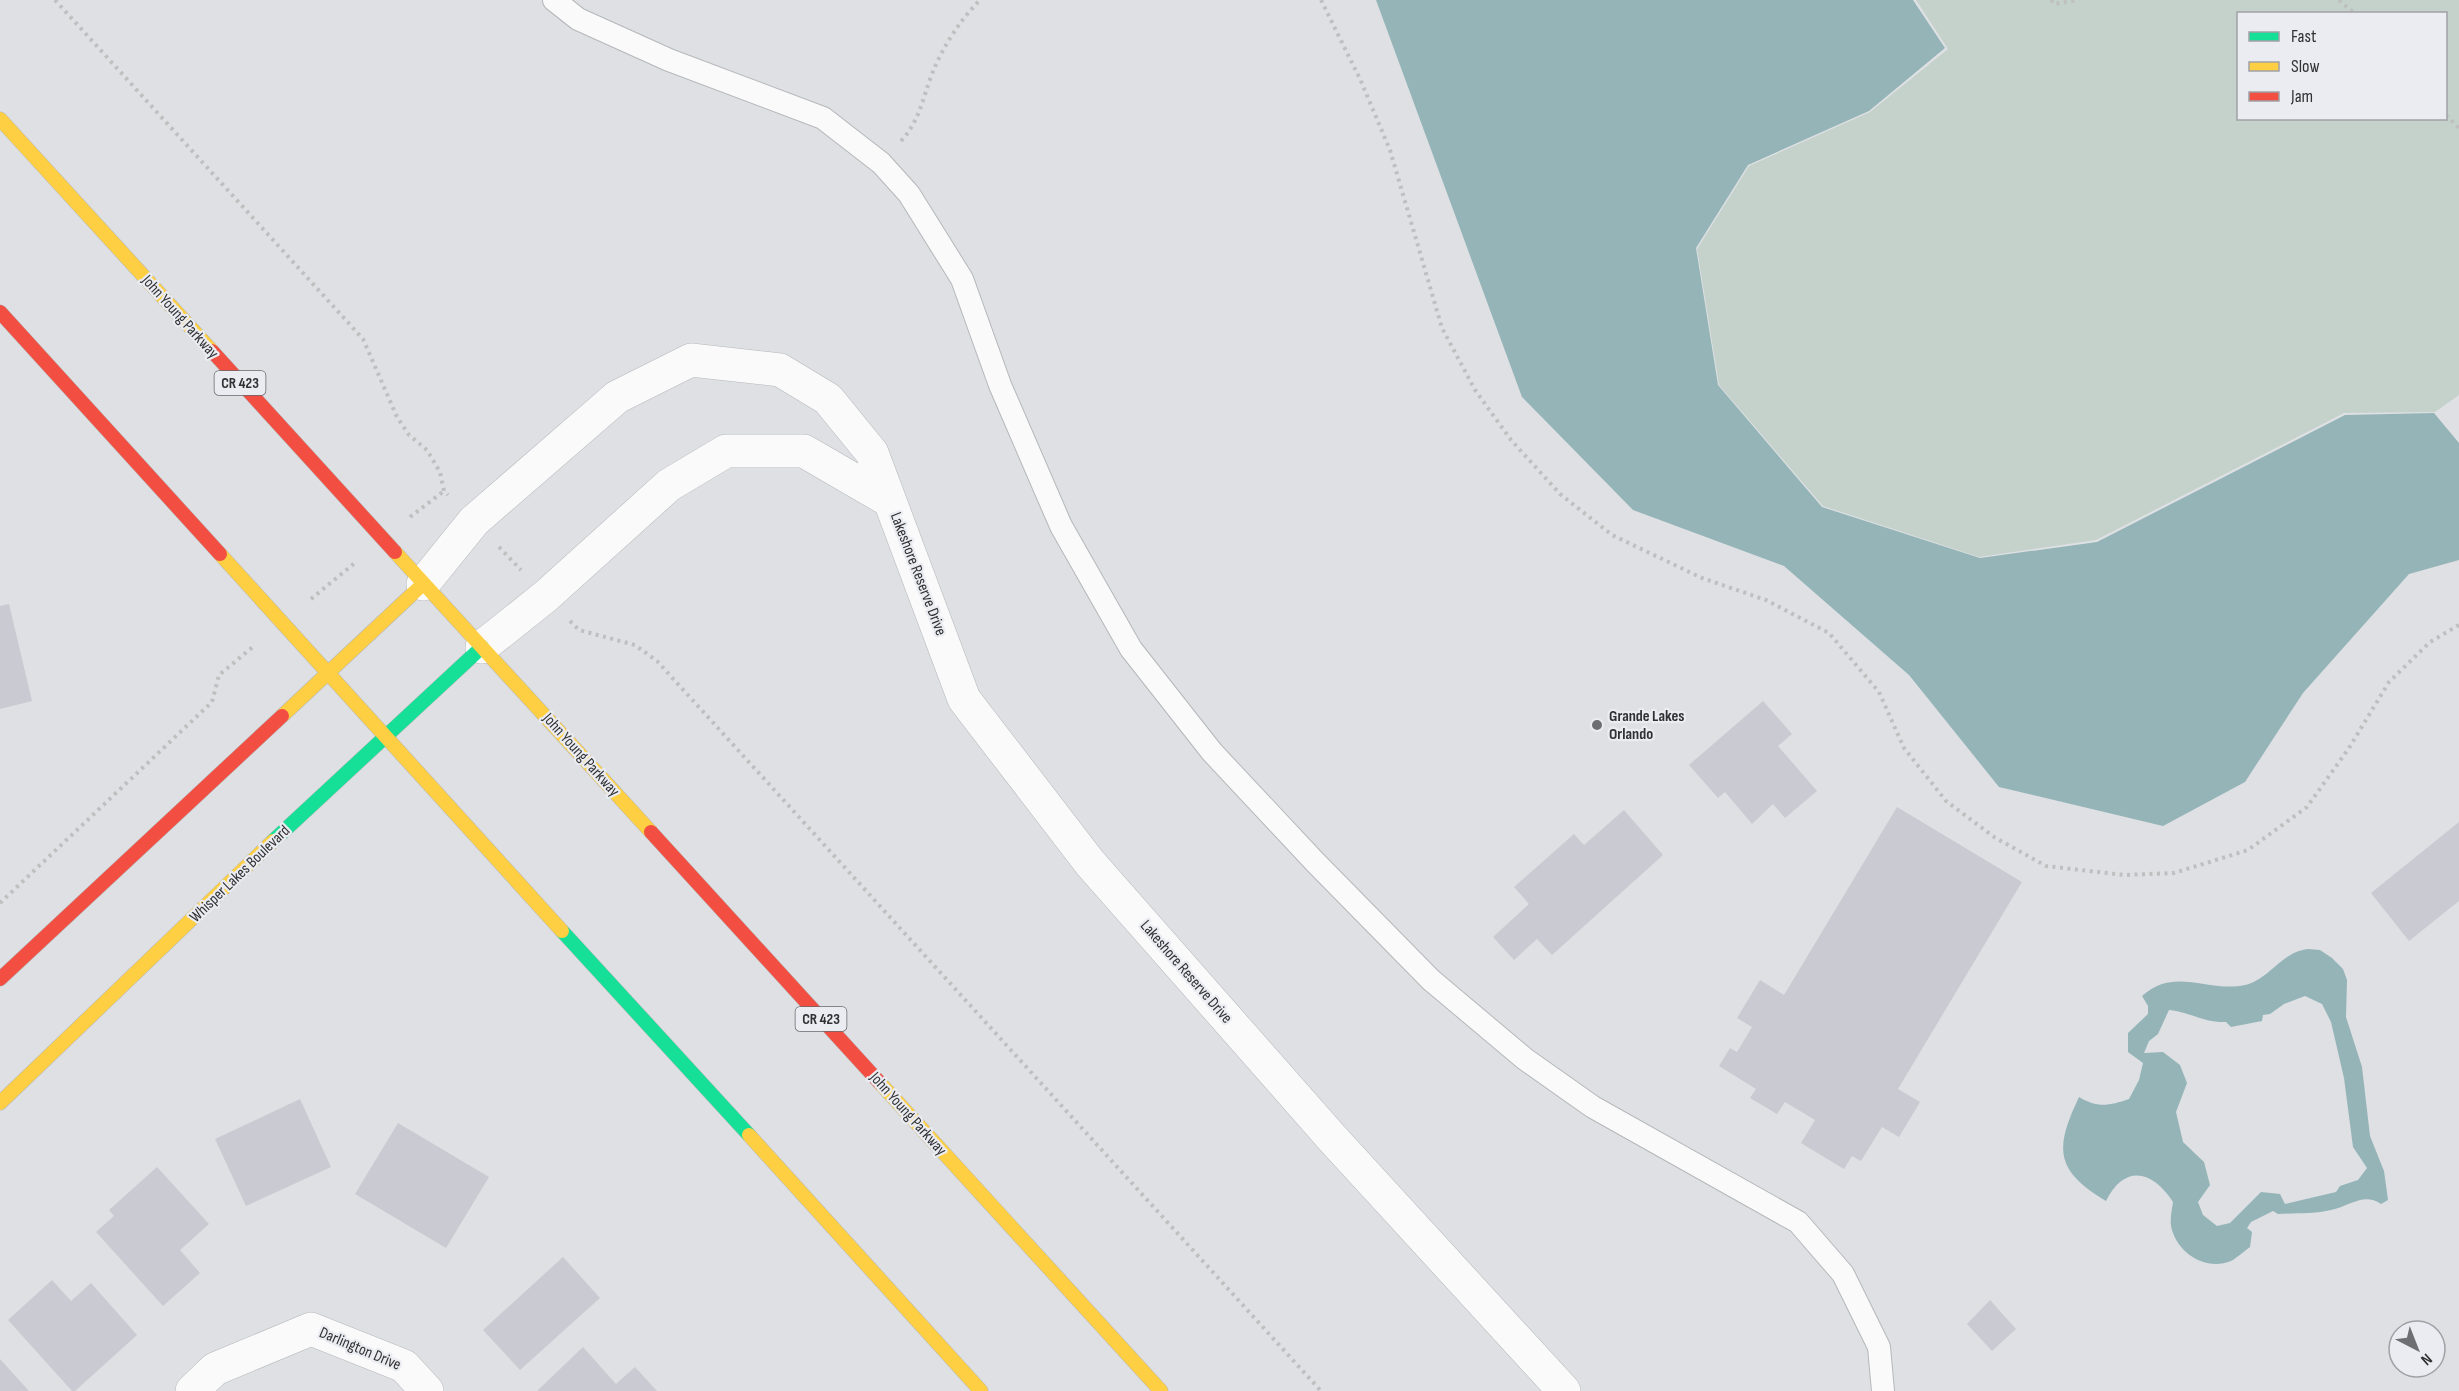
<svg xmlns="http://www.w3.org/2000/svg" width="2459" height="1391" font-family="'Sofia Sans Condensed',sans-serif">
<rect width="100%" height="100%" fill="#dee0e3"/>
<path fill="#c4d2cb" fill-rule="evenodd" d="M1916,0H2459V395L2435,412L2344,413L2096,540L1979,557L1823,506L1719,385L1697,249L1749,166L1870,112L1948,49ZM2238,14H2446V118H2238Z"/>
<path fill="#94b4b8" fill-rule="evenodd" d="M1376,0H1913L1945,48L1869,111L1748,165L1696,248L1718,385L1822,507L1980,558L2097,542L2345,415L2434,413L2459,443V560L2409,574L2303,693L2245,782L2163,826L1999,787L1909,675L1784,566L1633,510L1522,397Z
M2308,949L2320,950L2332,958L2343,969L2347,980L2346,1017L2362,1067L2370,1136L2384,1171L2388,1200L2381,1204C2364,1192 2350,1206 2331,1210C2315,1214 2295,1213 2278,1214L2273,1211L2251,1222L2247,1228L2252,1232L2250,1247C2244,1251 2237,1258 2231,1261C2206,1271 2179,1254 2172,1230C2169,1221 2172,1210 2173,1202C2153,1171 2125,1163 2106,1201C2054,1170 2055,1148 2079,1097C2097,1108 2109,1106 2129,1099L2139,1080L2143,1063L2128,1052V1033L2148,1014V1006L2142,996C2175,966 2207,993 2245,985C2270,979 2281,952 2308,949ZM2305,996L2322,1004L2331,1022L2344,1078L2353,1147L2367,1168L2358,1180L2340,1186L2336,1192L2285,1204L2280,1194L2261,1192L2230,1223L2217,1226L2203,1215L2198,1202L2210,1185L2204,1162L2183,1142L2176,1112L2187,1083L2180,1065L2163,1052L2144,1053L2149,1041L2158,1034L2169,1010C2190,1012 2204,1023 2226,1022L2231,1027L2262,1021L2263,1015L2270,1014L2284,1004Z"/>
<path fill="#c9cad2" d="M9,604L32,701L0,709V606Z
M1763,701L1792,734L1778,746L1817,791L1785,818L1773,804L1752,824L1725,792L1718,798L1689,765Z
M1897,807L2022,882L1898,1089L1920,1102L1899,1137L1882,1127L1861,1161L1852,1156L1844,1169L1801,1143L1815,1120L1785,1102L1777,1114L1750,1098L1756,1089L1719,1066L1730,1048L1737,1052L1752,1027L1737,1018L1760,980L1784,995Z
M1624,810L1663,855L1552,955L1537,939L1514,960L1493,937L1529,904L1514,887L1574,834L1584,845Z
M2459,822V901L2409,941L2371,893Z
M300,1099L331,1167L246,1206L215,1139Z
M398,1123L489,1177L446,1248L355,1194Z
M157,1167L209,1224L180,1250L200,1273L163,1306L96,1232L114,1216L109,1210Z
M563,1257L600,1298L520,1370L483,1330Z
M52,1280L71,1301L91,1283L137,1335L75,1391H72L8,1320Z
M1990,1300L2016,1329L1992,1351L1967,1324Z
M583,1347L616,1384L635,1367L657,1391H537Z
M0,1359L29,1391H0Z"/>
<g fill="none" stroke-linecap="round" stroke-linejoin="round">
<g stroke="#b5b7b9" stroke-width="24">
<path id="lane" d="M554,0L578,19L669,60L823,118L881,163L909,194L962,279L1000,385L1061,526L1131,649L1212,752L1315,862L1431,980L1525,1059L1593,1107L1798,1222L1843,1274L1879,1347L1883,1391"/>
</g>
<g stroke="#b5b7b9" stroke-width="34">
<path id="street" d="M423,584L474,521L617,397L691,360L780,370L828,399L872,453L964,699L1090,863L1332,1138L1564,1391
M482,647L546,596L669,485L726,451H804L890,501
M192,1391L215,1369L311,1329L404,1366L427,1391"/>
</g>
<g stroke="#b5b7b9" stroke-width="15">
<path id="fast" d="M273,841L482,647
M562,931L749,1135"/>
</g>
<g stroke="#b5b7b9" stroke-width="15">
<path id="slow" d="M0,119L212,351
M395,552L651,832
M220,554L562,931
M282,716L423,584
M880,1083L1161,1391
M0,1103L273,841
M749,1135L981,1391"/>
</g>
<g stroke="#b5b7b9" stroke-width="15">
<path id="jam" d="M0,312L220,554
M212,351L395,552
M651,832L880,1083
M0,979L282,716"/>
</g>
<path stroke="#bebfbf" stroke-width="4" stroke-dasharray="3 4.5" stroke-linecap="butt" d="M55,0L363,339L397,417L409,435L427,450L440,472L444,491L448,495
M1321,0L1360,79L1390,150L1442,328L1475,390L1511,440L1560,494L1612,535L1702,578L1766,600L1829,633L1879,692L1904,748L1946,801L1994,837L2046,866L2124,875L2174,873L2248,850L2307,807L2349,748L2389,682L2430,642L2459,625
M2051,0L2054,4L2078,0
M2339,0L2355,14
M2446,115L2459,128
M901,141C920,120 922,100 932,74C942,48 960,20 980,0
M410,517L444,491
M499,547L521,570
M311,599L356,562
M570,621L579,630L635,645L657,661L1321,1391
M0,903L212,702L219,675L254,646"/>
<use href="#lane" stroke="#fafafb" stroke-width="22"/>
<use href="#street" stroke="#fafafb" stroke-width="33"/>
<use href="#fast" stroke="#16e098" stroke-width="14"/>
<use href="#slow" stroke="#ffcf43" stroke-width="14"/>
<use href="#jam" stroke="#f24e42" stroke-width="14"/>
</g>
<circle fill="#6d6e71" stroke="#eaecf2" stroke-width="2" cx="1597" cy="725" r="6"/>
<g text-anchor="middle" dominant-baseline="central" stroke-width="4.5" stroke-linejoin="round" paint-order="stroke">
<g fill="#eaecf2" stroke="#68696c" stroke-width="1.5">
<rect x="214.5" y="371" width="51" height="24" rx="4.5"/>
<rect x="795.5" y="1007" width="51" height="24" rx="4.5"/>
</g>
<g font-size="15" font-weight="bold" fill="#303133">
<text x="240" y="383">CR 423</text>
<text x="821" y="1019">CR 423</text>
</g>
<g font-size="16" fill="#303133" stroke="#eaecf2">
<text transform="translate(180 317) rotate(48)">John Young Parkway</text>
<text transform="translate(918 574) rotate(69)">Lakeshore Reserve Drive</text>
<text transform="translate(581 755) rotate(48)">John Young Parkway</text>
<text transform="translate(240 874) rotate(-44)">Whisper Lakes Boulevard</text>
<text transform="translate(1186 972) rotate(49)">Lakeshore Reserve Drive</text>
<text transform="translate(908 1114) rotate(48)">John Young Parkway</text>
<text transform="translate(360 1349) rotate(23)">Darlington Drive</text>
</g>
<g font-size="16" font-weight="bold" fill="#303133" stroke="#eaecf2" text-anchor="start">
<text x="1609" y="716">Grande Lakes<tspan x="1609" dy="18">Orlando</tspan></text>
</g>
</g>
<rect x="2237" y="12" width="210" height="108" fill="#eaecf2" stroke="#a0a1a6" stroke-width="1.5"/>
<rect x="2249" y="32" width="30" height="9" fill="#16e098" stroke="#a0a1a6" stroke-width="1.5"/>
<text x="2291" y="42" font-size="18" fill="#303133">Fast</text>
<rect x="2249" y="62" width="30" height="9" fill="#ffcf43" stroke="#a0a1a6" stroke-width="1.5"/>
<text x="2291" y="72" font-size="18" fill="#303133">Slow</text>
<rect x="2249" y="92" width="30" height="9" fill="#f24e42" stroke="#a0a1a6" stroke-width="1.5"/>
<text x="2291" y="102" font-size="18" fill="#303133">Jam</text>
<g transform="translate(2417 1349) rotate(138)"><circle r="28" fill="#eaecf2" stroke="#a0a1a6" stroke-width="1.5"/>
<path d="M0-4.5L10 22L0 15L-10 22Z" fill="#6d6e71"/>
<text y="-9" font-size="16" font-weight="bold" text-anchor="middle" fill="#303133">N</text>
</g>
</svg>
